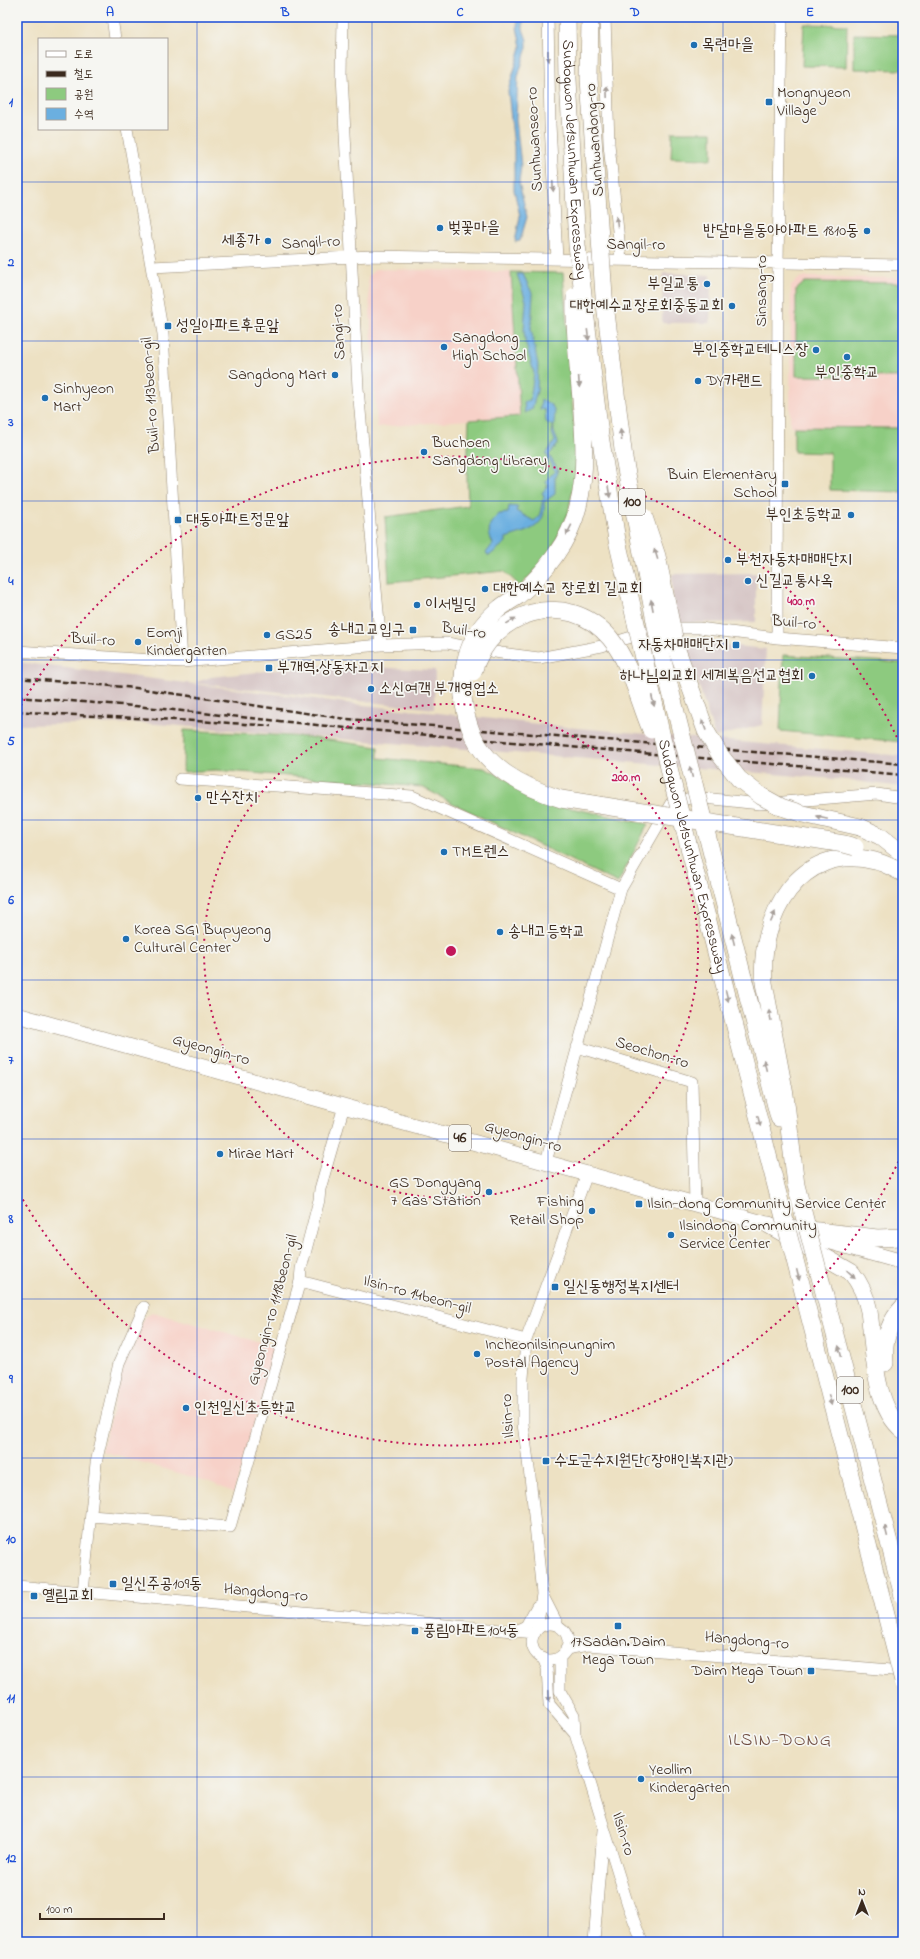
<svg xmlns="http://www.w3.org/2000/svg" width="920" height="1959" font-family="'Indie Flower','Poor Story',sans-serif">
<rect width="100%" height="100%" fill="#f6f6f2"/>
<filter id="ink" filterUnits="userSpaceOnUse"><feTurbulence type="fractalNoise" baseFrequency=".025" numOctaves="2"/><feDisplacementMap in="SourceGraphic" scale="8" xChannelSelector="R" yChannelSelector="G"/><feConvolveMatrix kernelMatrix="1 2 1 2 8 2 1 2 1" color-interpolation-filters="sRGB"/></filter>
<filter id="wash" filterUnits="userSpaceOnUse"><feTurbulence type="fractalNoise" baseFrequency=".012" numOctaves="4" result="noise"/><feDisplacementMap in="SourceGraphic" scale="16" xChannelSelector="R" yChannelSelector="G"/><feGaussianBlur stdDeviation="0.9" result="paint"/><feColorMatrix in="noise" values="0 0 0 0 0 0 0 0 0 0 0 0 0 0 0 0 0 1.4 0 .05"/><feComposite in="paint" operator="in"/></filter>
<g filter="url(#wash)">
<rect width="100%" height="100%" fill="#ede1c3"/>
<path fill="#f7d1c8" d="M375,269L511,272L520,416L377,427L368,277Z
M801,277L903,278V428L790,427L791,286Z
M152,1312L274,1346L277,1349L234,1493L210,1482L102,1451L123,1365L144,1317Z"/>
<path fill="#d2bfc0" d="M663,273L711,275L710,323H662Z
M756,573V622L673,623L672,574Z
M685,641L766,649L762,725L715,737Z
M17,662L355,704L566,727L903,756V787L847,780L144,723L17,725Z
M323,665L435,670L434,709L194,683L211,677Z"/>
<path fill="#8dca7f" stroke="#647a4e" d="M804,24L847,25L846,67L802,66Z
M854,34L903,35V70L854,69Z
M672,132H712V159L671,158Z
M511,272L563,273L577,467L568,514L549,556L520,586L504,571L389,582L385,517L468,506L467,478L469,420L520,416Z
M805,282L903,283V377L796,376V290Z
M794,427L903,428V492L830,490V453L794,452Z
M783,655L903,663V742L780,731Z
M184,730L307,737L378,747V758L484,768L561,806L648,824L618,883L458,806L422,787L216,770L183,772Z"/>
<path fill="#6bafe0" stroke="#536c7f" d="M518,17H523V29L527,40V47L518,77L516,119L521,166L519,182L527,217L520,241L515,242L520,216L514,190V147L508,91L521,47L517,27Z
M517,274H523L533,295L531,328L538,365L537,391L532,409L525,413L524,402L530,400L534,373L525,341L524,330L526,301Z
M541,400C562,406 552,418 554,432C555,436 558,440 558,444L549,455L558,470L555,477V494L544,502C547,530 525,531 506,538V542L489,556L486,553L493,544L489,534L490,524L499,514L508,513L509,506L518,507L516,511L534,521C543,515 540,506 544,496L542,493L548,485L545,481L555,471L546,454L555,441L552,433L553,426L546,422L545,410L540,409Z"/>
</g>
<g filter="url(#ink)">
<g fill="none" stroke-linecap="round" stroke-linejoin="round">
<g stroke="#948670" stroke-width="12">
<path id="minor" d="M112,17L115,39
M343,17L342,75L358,388L381,645
M548,17L550,124L557,259
M605,17L609,144L621,260
M127,129L163,334L182,662
M152,267L371,256L903,265
M777,638L778,263L782,17
M17,651L182,662L381,645L447,643L501,653L539,658L602,646L661,628H699L777,638L903,648
M180,779L412,796L621,889
M577,1047L692,1082L695,1204
M546,1162L621,889L671,803L694,797L760,804L877,794L903,798
M300,1281L526,1340
M91,1516L230,1527L300,1281L301,1269L319,1200L320,1189L344,1106
M17,1586L535,1633
M83,1592L96,1463L119,1363L144,1307
M542,1594L559,1627
M532 1642a18 18 0 1 1 36 0a18 18 0 1 1-36 0Z
M537,1630L542,1594L530,1476L523,1424V1378L526,1340L587,1174
M513,1632L526,1626L537,1606
M566,1649L588,1645L903,1671
M560,1657V1691L574,1715L575,1734L628,1905L642,1942
M543,1658L547,1668L549,1704L575,1734
M594,1942L603,1830"/>
</g>
<g stroke="#948670" stroke-width="16">
<path id="major" d="M17,1015L781,1228
M806,1235L903,1262"/>
</g>
<g stroke="#948670" stroke-width="18">
<path id="highway" d="M860,827L880,836L903,854
M743,977L779,1118
M796,1185L785,1095L764,983C758,918 799,841 875,861C885,863 894,869 903,873
M769,1225L851,1272C861,1284 866,1296 869,1311C874,1347 873,1406 903,1430
M793,1228L877,1238L903,1237
M885,1363C883,1342 888,1323 903,1307"/>
</g>
<use href="#minor" stroke="#fff" stroke-width="11"/>
<use href="#major" stroke="#fff" stroke-width="15"/>
<use href="#highway" stroke="#fff" stroke-width="17"/>
<path stroke="#3b2a1e" stroke-width="2.5" stroke-dasharray="6 3" stroke-linecap="butt" d="M17,678L136,688L346,719L903,764
M17,697L135,706L346,728L903,775
M17,711C102,718 187,719 271,726"/>
<g stroke="#948670" stroke-width="18" stroke-linecap="butt">
<g id="highway-bridge">
<path id="s1" d="M567,17L568,79L577,245L600,435L617,540L672,781L903,1681"/>
<path d="M590,17L589,79L604,296L624,458L661,653L743,977"/>
<path d="M575,296C572,364 594,443 578,507C570,541 544,574 518,596C512,600 506,603 500,608C463,637 455,682 469,725C482,767 523,787 561,799L844,844L855,847"/>
<path d="M644,517L657,556L676,647L706,731L720,755L739,779L761,796L781,807L803,814L860,827"/>
<path d="M473,672C491,611 566,587 610,638C631,664 638,699 651,730"/>
<path d="M796,1185L903,1596"/>
</g>
</g>
<use href="#highway-bridge" stroke="#fff" stroke-width="17"/>
</g>
<defs><path id="oneway-solid" d="M-6-.8H1V-3.2L6.5 0L1 3.2V.8H-6Z"/></defs>
<g fill="#a79f9a">
<use href="#oneway-solid" transform="translate(548 56) rotate(89)"/>
<use href="#oneway-solid" transform="translate(607 92) rotate(-92)"/>
<use href="#oneway-solid" transform="translate(553 186) rotate(87)"/>
<use href="#oneway-solid" transform="translate(617 222) rotate(-97)"/>
<use href="#oneway-solid" transform="translate(588 335) rotate(83)"/>
<use href="#oneway-solid" transform="translate(579 382) rotate(86)"/>
<use href="#oneway-solid" transform="translate(621 435) rotate(-97)"/>
<use href="#oneway-solid" transform="translate(609 492) rotate(81)"/>
<use href="#oneway-solid" transform="translate(569 530) rotate(117)"/>
<use href="#oneway-solid" transform="translate(656 554) rotate(-107)"/>
<use href="#oneway-solid" transform="translate(652 605) rotate(-101)"/>
<use href="#oneway-solid" transform="translate(511 621) rotate(-32)"/>
<use href="#oneway-solid" transform="translate(653 701) rotate(77)"/>
<use href="#oneway-solid" transform="translate(704 725) rotate(-110)"/>
<use href="#oneway-solid" transform="translate(691 772) rotate(-104)"/>
<use href="#oneway-solid" transform="translate(822 818) rotate(-168)"/>
<use href="#oneway-solid" transform="translate(773 917) rotate(-66)"/>
<use href="#oneway-solid" transform="translate(733 939) rotate(-104)"/>
<use href="#oneway-solid" transform="translate(727 996) rotate(76)"/>
<use href="#oneway-solid" transform="translate(770 1015) rotate(-100)"/>
<use href="#oneway-solid" transform="translate(765 1065) rotate(-104)"/>
<use href="#oneway-solid" transform="translate(759 1121) rotate(76)"/>
<use href="#oneway-solid" transform="translate(851 1274) rotate(42)"/>
<use href="#oneway-solid" transform="translate(798 1275) rotate(76)"/>
<use href="#oneway-solid" transform="translate(840 1351) rotate(-104)"/>
<use href="#oneway-solid" transform="translate(830 1400) rotate(75)"/>
<use href="#oneway-solid" transform="translate(886 1531) rotate(-104)"/>
<use href="#oneway-solid" transform="translate(549 1696) rotate(87)"/>
</g>
</g>
<path fill="none" stroke="#1d4ed8" stroke-width="1" stroke-opacity="0.55" d="M197,17V1942M372,17V1942M548,17V1942M723,17V1942M17,182H903M17,341H903M17,501H903M17,660H903M17,820H903M17,980H903M17,1139H903M17,1299H903M17,1458H903M17,1618H903M17,1777H903"/>
<g fill="none" stroke="#c2185b" stroke-width="2" stroke-dasharray="2 4">
<circle cx="451" cy="951" r="247"/>
<path d="M901 1156A495 495 0 0 1 18 1191M18 711A495 495 0 0 1 901 746"/>
</g>
<g fill="#1f6fb2" stroke="#f6f6f2" stroke-width="1.5">
<circle cx="694" cy="45" r="4"/>
<rect x="765" y="98" width="8" height="8" rx="2"/>
<circle cx="440" cy="228" r="4"/>
<circle cx="867" cy="231" r="4"/>
<circle cx="268" cy="241" r="4"/>
<circle cx="707" cy="284" r="4"/>
<circle cx="732" cy="306" r="4"/>
<rect x="164" y="322" width="8" height="8" rx="2"/>
<circle cx="444" cy="347" r="4"/>
<circle cx="816" cy="350" r="4"/>
<circle cx="847" cy="357" r="4"/>
<circle cx="335" cy="375" r="4"/>
<circle cx="698" cy="381" r="4"/>
<circle cx="45" cy="398" r="4"/>
<circle cx="424" cy="452" r="4"/>
<rect x="781" y="480" width="8" height="8" rx="2"/>
<circle cx="851" cy="515" r="4"/>
<rect x="174" y="516" width="8" height="8" rx="2"/>
<circle cx="728" cy="560" r="4"/>
<circle cx="748" cy="581" r="4"/>
<circle cx="485" cy="589" r="4"/>
<circle cx="417" cy="605" r="4"/>
<rect x="409" y="626" width="8" height="8" rx="2"/>
<circle cx="267" cy="635" r="4"/>
<circle cx="138" cy="642" r="4"/>
<rect x="732" y="641" width="8" height="8" rx="2"/>
<rect x="265" y="664" width="8" height="8" rx="2"/>
<circle cx="812" cy="676" r="4"/>
<circle cx="371" cy="689" r="4"/>
<circle cx="198" cy="798" r="4"/>
<circle cx="444" cy="852" r="4"/>
<circle cx="500" cy="932" r="4"/>
<circle cx="126" cy="939" r="4"/>
<circle cx="220" cy="1154" r="4"/>
<circle cx="489" cy="1192" r="4"/>
<rect x="635" y="1200" width="8" height="8" rx="2"/>
<circle cx="592" cy="1211" r="4"/>
<circle cx="671" cy="1235" r="4"/>
<rect x="551" y="1283" width="8" height="8" rx="2"/>
<circle cx="477" cy="1354" r="4"/>
<circle cx="186" cy="1408" r="4"/>
<rect x="542" y="1457" width="8" height="8" rx="2"/>
<rect x="109" y="1580" width="8" height="8" rx="2"/>
<rect x="30" y="1592" width="8" height="8" rx="2"/>
<rect x="614" y="1622" width="8" height="8" rx="2"/>
<rect x="411" y="1627" width="8" height="8" rx="2"/>
<rect x="807" y="1667" width="8" height="8" rx="2"/>
<circle cx="641" cy="1779" r="4"/>
</g>
<g text-anchor="middle" dominant-baseline="central" stroke-width="3.5" stroke-linejoin="round" paint-order="stroke">
<g fill="#f6f6f2" stroke="#73675e" stroke-width="1">
<rect x="619" y="489" width="26" height="26" rx="3"/>
<rect x="449" y="1125" width="22" height="26" rx="3"/>
<rect x="837" y="1377" width="26" height="26" rx="3"/>
</g>
<g font-size="15" font-weight="bold" fill="#3b2a1e">
<text x="632" y="502">100</text>
<text x="460" y="1138">46</text>
<text x="850" y="1390">100</text>
</g>
<g font-size="16" fill="#3b2a1e" stroke="#f6f6f2" text-anchor="start">
<text x="702" y="45">목련마을</text>
<text x="777" y="93">Mongnyeon<tspan x="777" dy="18">Village</tspan></text>
<text x="448" y="228">벚꽃마을</text>
<text x="859" y="231" text-anchor="end">반달마을동아아파트 1810동</text>
<text x="260" y="241" text-anchor="end">세종가</text>
<text x="699" y="284" text-anchor="end">부일교통</text>
<text x="724" y="306" text-anchor="end">대한예수교장로회중동교회</text>
<text x="176" y="326">성일아파트후문앞</text>
<text x="452" y="338">Sangdong<tspan x="452" dy="18">High School</tspan></text>
<text x="808" y="350" text-anchor="end">부인중학교테니스장</text>
<text x="847" y="373" text-anchor="middle">부인중학교</text>
<text x="327" y="375" text-anchor="end">Sangdong Mart</text>
<text x="706" y="381">DY카랜드</text>
<text x="53" y="389">Sinhyeon<tspan x="53" dy="18">Mart</tspan></text>
<text x="432" y="443">Buchoen<tspan x="432" dy="18">Sangdong Library</tspan></text>
<text x="777" y="475" text-anchor="end">Buin Elementary<tspan x="777" dy="18">School</tspan></text>
<text x="843" y="515" text-anchor="end">부인초등학교</text>
<text x="186" y="520">대동아파트정문앞</text>
<text x="736" y="560">부천자동차매매단지</text>
<text x="756" y="581">신길교통사옥</text>
<text x="493" y="589">대한예수교 장로회 길교회</text>
<text x="425" y="605">이서빌딩</text>
<text x="405" y="630" text-anchor="end">송내고교입구</text>
<text x="146" y="633">Eomji<tspan x="146" dy="18">Kindergarten</tspan></text>
<text x="275" y="635">GS25</text>
<text x="728" y="645" text-anchor="end">자동차매매단지</text>
<text x="277" y="668">부개역.상동차고지</text>
<text x="804" y="676" text-anchor="end">하나님의교회 세계복음선교협회</text>
<text x="379" y="689">소신여객 부개영업소</text>
<text x="206" y="798">만수잔치</text>
<text x="452" y="852">TM트렌스</text>
<text x="134" y="930">Korea SGI Bupyeong<tspan x="134" dy="18">Cultural Center</tspan></text>
<text x="508" y="932">송내고등학교</text>
<text x="228" y="1154">Mirae Mart</text>
<text x="481" y="1183" text-anchor="end">GS Dongyang<tspan x="481" dy="18">7 Gas Station</tspan></text>
<text x="584" y="1202" text-anchor="end">Fishing<tspan x="584" dy="18">Retail Shop</tspan></text>
<text x="647" y="1204">Ilsin-dong Community Service Center</text>
<text x="679" y="1226">Ilsindong Community<tspan x="679" dy="18">Service Center</tspan></text>
<text x="563" y="1287">일신동행정복지센터</text>
<text x="485" y="1345">Incheonilsinpungnim<tspan x="485" dy="18">Postal Agency</tspan></text>
<text x="194" y="1408">인천일신초등학교</text>
<text x="554" y="1461">수도군수지원단(장애인복지관)</text>
<text x="121" y="1584">일신주공109동</text>
<text x="42" y="1596">옐림교회</text>
<text x="423" y="1631">풍림아파트104동</text>
<text x="618" y="1642" text-anchor="middle">17Sadan.Daim<tspan x="618" dy="18">Mega Town</tspan></text>
<text x="803" y="1671" text-anchor="end">Daim Mega Town</text>
<text x="649" y="1770">Yeollim<tspan x="649" dy="18">Kindergarten</tspan></text>
</g>
<g font-size="16" fill="#3b2a1e" stroke="#f6f6f2">
<text transform="translate(535 139) rotate(-93)">Sunhwanseo-ro</text>
<text transform="translate(595 140) rotate(-94)">Sunhwandong-ro</text>
<text stroke="none"><textPath href="#s1" startOffset="143">Sudogwon Je1sunhwan Expressway</textPath></text>
<text transform="translate(311 243) rotate(-3)">Sangil-ro</text>
<text transform="translate(636 245) rotate(1)">Sangil-ro</text>
<text transform="translate(762 291) rotate(-90)">Sinsang-ro</text>
<text transform="translate(339 332) rotate(-93)">Sangi-ro</text>
<text transform="translate(151 395) rotate(-94)">Buil-ro 113beon-gil</text>
<text transform="translate(794 623) rotate(5)">Buil-ro</text>
<text transform="translate(464 631) rotate(8)">Buil-ro</text>
<text transform="translate(93 640) rotate(4)">Buil-ro</text>
<text stroke="none"><textPath href="#s1" startOffset="851">Sudogwon Je1sunhwan Expressway</textPath></text>
<text transform="translate(211 1050) rotate(16)">Gyeongin-ro</text>
<text transform="translate(652 1053) rotate(17)">Seochon-ro</text>
<text transform="translate(523 1137) rotate(16)">Gyeongin-ro</text>
<text transform="translate(417 1295) rotate(15)">Ilsin-ro 14beon-gil</text>
<text transform="translate(273 1310) rotate(-75)">Gyeongin-ro 1118beon-gil</text>
<text transform="translate(508 1416) rotate(-93)">Ilsin-ro</text>
<text transform="translate(266 1593) rotate(5)">Hangdong-ro</text>
<text transform="translate(747 1641) rotate(5)">Hangdong-ro</text>
<text transform="translate(623 1834) rotate(73)">Ilsin-ro</text>
</g>
<g font-size="18" letter-spacing="1" fill="#704e42" stroke="#f6f6f2">
<text x="780" y="1741">ILSIN-DONG</text>
</g>
</g>
<circle cx="451" cy="951" r="6" fill="#c2185b" stroke="#f6f6f2" stroke-width="2"/>
<g font-size="12" text-anchor="middle" font-weight="bold" fill="#c2185b" stroke="#f6f6f2" stroke-width="3.5" stroke-linejoin="round" paint-order="stroke">
<text x="801" y="605">400 m</text>
<text x="626" y="781">200 m</text>
</g>
<rect width="920" height="1959" fill="none" stroke="#f6f6f2" stroke-width="44"/>
<rect x="38" y="38" width="130" height="92" fill="#f6f6f2" stroke="#aba49d"/>
<rect x="46" y="51" width="20" height="6" fill="#ffffff" stroke="#aba49d"/>
<text x="74" y="58" font-size="12" fill="#3b2a1e">도로</text>
<rect x="46" y="71" width="20" height="6" fill="#3b2a1e" stroke="#aba49d"/>
<text x="74" y="78" font-size="12" fill="#3b2a1e">철도</text>
<rect x="46" y="88" width="20" height="12" fill="#8dca7f" stroke="#aba49d"/>
<text x="74" y="98" font-size="12" fill="#3b2a1e">공원</text>
<rect x="46" y="108" width="20" height="12" fill="#6bafe0" stroke="#aba49d"/>
<text x="74" y="118" font-size="12" fill="#3b2a1e">수역</text>
<g transform="translate(862 1901)" stroke="#f6f6f2" stroke-width="3" paint-order="stroke">
<path d="M0-3L7 15L0 10L-7 15Z" fill="#3b2a1e"/>
<text y="-6" font-size="11" font-weight="bold" text-anchor="middle" fill="#3b2a1e">N</text>
</g>
<path d="M40 1913v6h124v-6" fill="none" stroke="#3b2a1e" stroke-width="2"/>
<text x="46" y="1913" font-size="12" fill="#3b2a1e" stroke="#f6f6f2" stroke-width="3" paint-order="stroke">100 m</text>
<rect x="22" y="22" width="876" height="1915" fill="none" stroke="#1d4ed8" stroke-width="1.5"/>
<g font-size="13" text-anchor="middle" font-weight="bold" fill="#1d4ed8">
<text x="110" y="16">A</text>
<text x="285" y="16">B</text>
<text x="460" y="16">C</text>
<text x="635" y="16">D</text>
<text x="810" y="16">E</text>
<text x="11" y="106">1</text>
<text x="11" y="266">2</text>
<text x="11" y="426">3</text>
<text x="11" y="585">4</text>
<text x="11" y="745">5</text>
<text x="11" y="904">6</text>
<text x="11" y="1064">7</text>
<text x="11" y="1223">8</text>
<text x="11" y="1383">9</text>
<text x="11" y="1543">10</text>
<text x="11" y="1702">11</text>
<text x="11" y="1862">12</text>
</g>
</svg>
